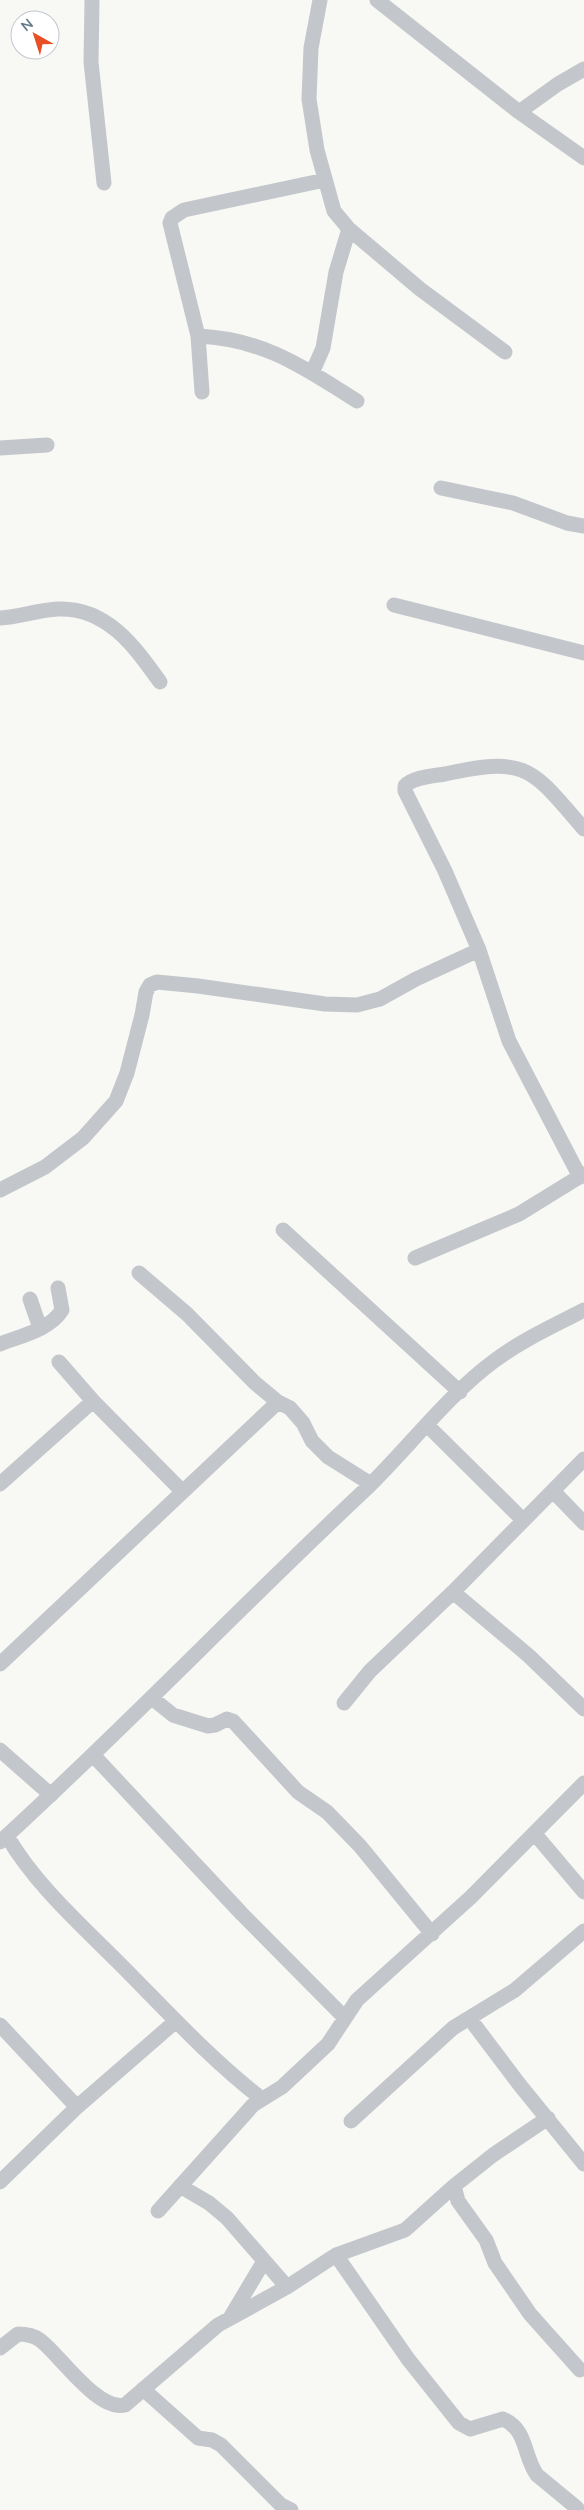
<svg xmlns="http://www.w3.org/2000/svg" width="584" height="2510" font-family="'Nunito Sans',sans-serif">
<rect width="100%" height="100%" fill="#f8f8f5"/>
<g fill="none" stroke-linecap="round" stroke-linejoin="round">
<path stroke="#c3c7cb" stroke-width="15" d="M92,0L91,62L104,183
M320,0L311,48L309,99L317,150L334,211L349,229L420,289L505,352
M377,0L519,112L584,158
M519,112L558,84L584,69
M198,336C264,339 303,367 357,401
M312,373L323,348L336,272L349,229
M202,392L198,336L170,223L172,218L184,210L325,180
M0,448L47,445
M441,488L513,503L567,523L584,526
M394,605L584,653
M0,618C19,617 38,610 58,609C107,607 135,647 160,682
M580,1177L509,1041L479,950L445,871L405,791V786C413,777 433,776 445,774C528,756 531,768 584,829
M0,1190L45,1167L83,1138L116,1101L127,1073L142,1015L146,992L150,985L157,982L198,986L325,1004L357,1005L380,999L416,979L479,950
M283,1230L460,1392
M415,1258L519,1214L584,1174
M139,1273L187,1314L255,1383L278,1402L290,1408L303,1423L312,1441L328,1457L371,1484
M30,1299L40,1328
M0,1344C20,1336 50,1330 62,1310L58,1288
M59,1362L93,1401L181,1490
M428,1426L522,1519
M0,1484L93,1401
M553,1491L584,1523
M453,1592L529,1656L584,1709
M0,1664L278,1402
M152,1698L173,1715L208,1726L215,1725L227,1719L233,1721L298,1792L327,1812L360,1846L432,1934
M344,1703L370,1671L453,1592L584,1459
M0,1750L51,1795
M94,1756L242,1914L345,2018
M535,1834L584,1892
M7,1836C35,1884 79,1923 118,1962C165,2009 209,2058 262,2099
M0,1842C126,1727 243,1604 367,1488C408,1448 449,1394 494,1361C522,1340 553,1326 584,1310
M470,2019L519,2084L584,2164
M0,2025L77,2107
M351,2121L453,2028L515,1990L584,1931
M0,2182L77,2107L176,2021
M180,2186L209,2203L227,2218L287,2287
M454,2186L458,2201L486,2240L495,2263L530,2314L580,2370
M158,2211L253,2105L282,2087L328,2044L357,2000L471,1897L584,1783
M336,2255L408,2359L459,2423L470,2429L503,2419C528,2430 523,2456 537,2475L577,2508
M230,2318L264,2261
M0,2348L18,2334C26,2334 33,2335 40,2340C59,2354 98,2412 125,2405L218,2325L287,2287L336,2255L405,2230L454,2186L493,2155L548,2118
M143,2389L198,2438L212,2440L221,2445L281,2505L291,2510"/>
</g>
<g transform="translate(35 35) rotate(321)"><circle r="24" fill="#ffffff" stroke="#c2c9cf"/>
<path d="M0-4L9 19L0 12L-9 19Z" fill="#e84f25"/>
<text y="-8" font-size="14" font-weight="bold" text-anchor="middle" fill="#667987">N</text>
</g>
</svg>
